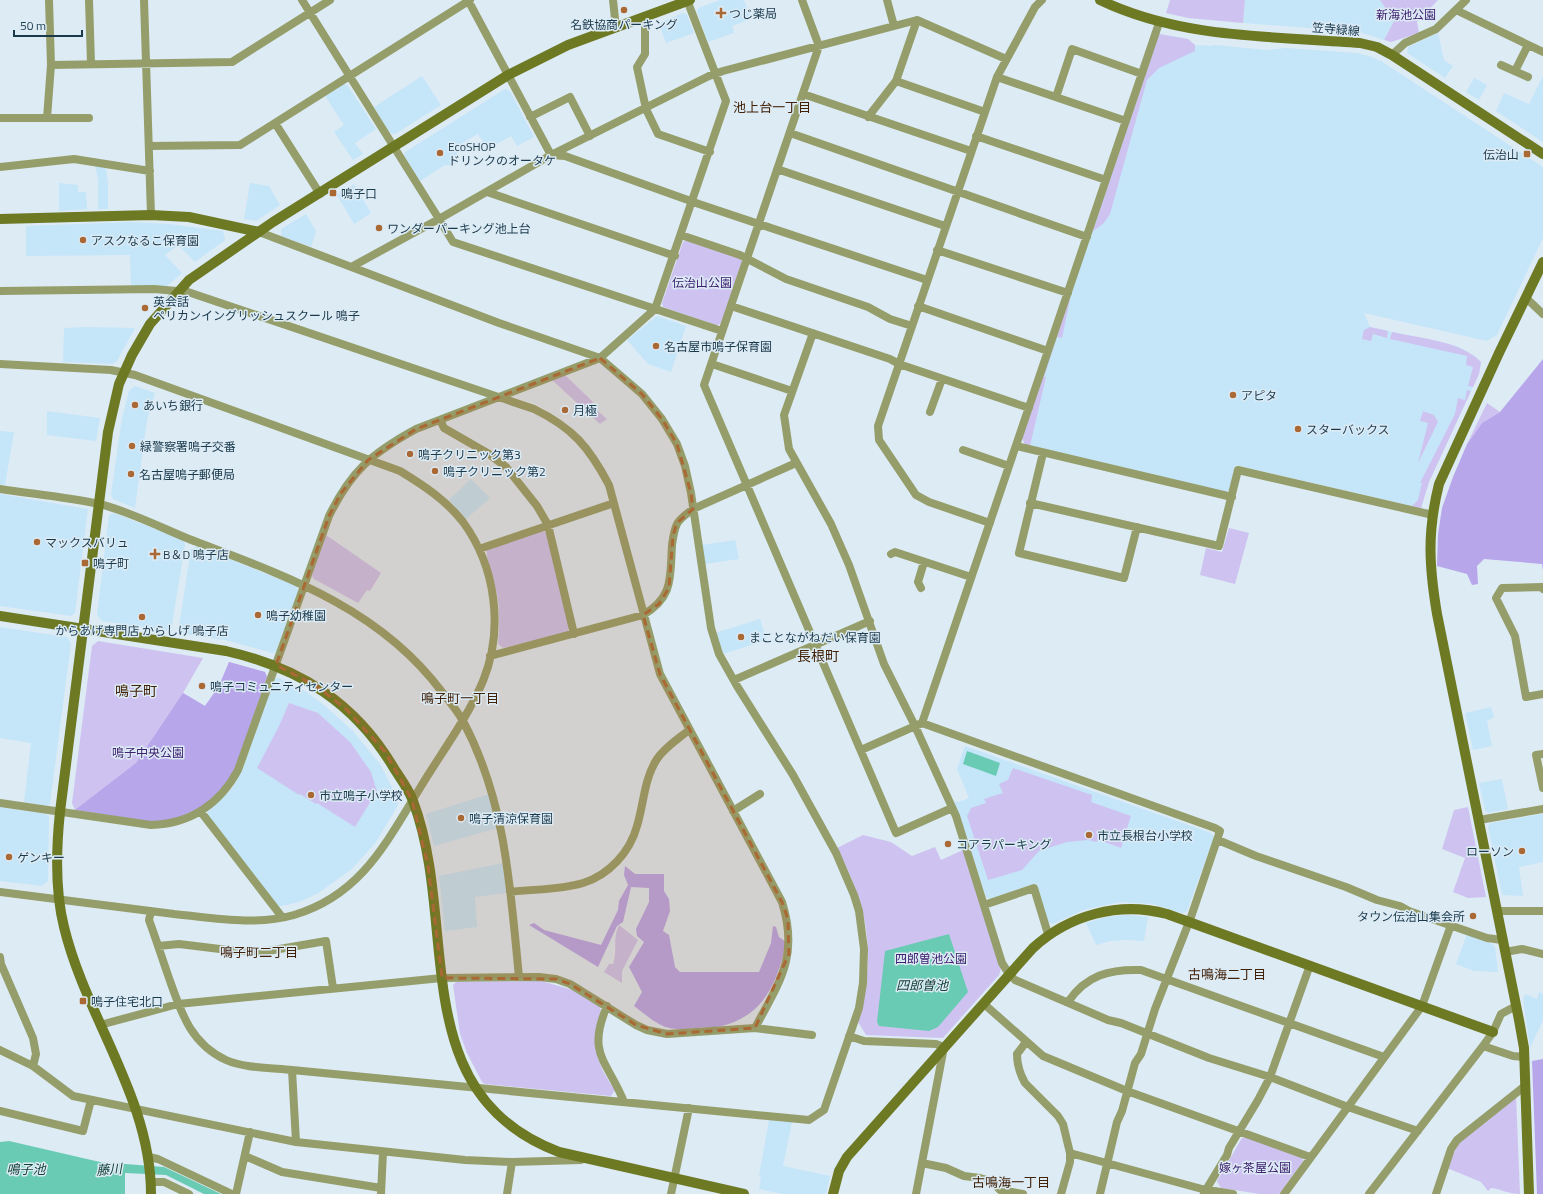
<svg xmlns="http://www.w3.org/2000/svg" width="1543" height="1194" font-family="'Titillium Web','Noto Sans JP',sans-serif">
<rect width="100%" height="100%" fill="#ddebf5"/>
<path fill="#c5e5f9" d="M720,0H744L751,19L732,26L734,33L708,42L697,12L698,8Z
M1245,0H1380L1394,21L1384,40L1359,32L1243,23Z
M683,13L687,15L694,33L666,43L659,23Z
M1438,33L1444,60L1453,66L1445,78L1407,53L1408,47Z
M1159,34L1188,39L1195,45L1211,46L1215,45L1266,50L1286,48L1357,53L1369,56L1381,61L1543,167V238L1497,335L1487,341L1364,313L1370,327L1457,346L1475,356L1481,362L1479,374L1429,482L1421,508L1235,465L1230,490L1225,492L1025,445L1022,438Z
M422,76L441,105L395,134L390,133L374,107Z
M1543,76V142L1496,111L1504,93L1529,104Z
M1474,78L1487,85L1479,100L1466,92Z
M344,84L348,86L376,129L355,143L363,154L353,160L334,132L344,125L325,96Z
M505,89L510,91L534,137L517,146L511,136L488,149L478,134L459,145L454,166L445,165L420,181L404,155L405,152Z
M95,164L105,166L108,182V209H98V180Z
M59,183L78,185V192H86L87,209L59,211Z
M250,183L269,186L280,205L256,221L244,219Z
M354,184L371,213L354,224L337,195Z
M306,214L316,231L311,247L281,236V229Z
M129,222L169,224L223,231L225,240L195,262L178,245L165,255L182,273L167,286L131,287L130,255L26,256V226Z
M657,316L686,326L671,372L648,364L627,340Z
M64,328L86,327L135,328L117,361L112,364L63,362Z
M135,386L155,393L147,420L135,508L113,499L111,494L122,418L129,391Z
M47,411L100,418L96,441L47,435Z
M0,431L14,432L5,485H0Z
M471,479L490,498L466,519L449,500Z
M0,494L88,509L75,613L71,616L0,606Z
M114,513L183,540L185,544L171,631L102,621L97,615L109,515Z
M735,540L739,559L705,564L702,545Z
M197,546L296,586L298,590L276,651L273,653L225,640L178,633L191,549Z
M760,619L767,640L723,654L715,633Z
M0,627L67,637L71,643L50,804L47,806L24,802L31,743L0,738Z
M279,678L305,691L324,705L353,731L380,764L398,799V805L376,842L352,869L317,894L299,902L282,906H278L208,815V811L230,791L237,780L243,768L274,679Z
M1491,707L1494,717L1487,721L1492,746L1473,750L1465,713Z
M965,746L1211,833L1214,837L1187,911L1182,913L1153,904L1120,902L1083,910L1053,924L1048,922L1036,883L990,899L986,897L954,801L958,802L969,798L957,769Z
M1502,779L1508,809L1488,813L1485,810L1479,783Z
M489,794L498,828L434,846L426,814Z
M0,807L46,814L49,817L48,881L42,886L0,881Z
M1541,814L1543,815V862L1519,867L1523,896L1502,895L1488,827L1490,823Z
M503,863L506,893L475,897L477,927L445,931L439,876Z
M1127,915L1148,917L1144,941L1126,940L1110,941L1096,945L1086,923L1106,917Z
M1467,934L1492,944L1495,947L1498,972L1474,971L1456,964Z
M1539,992L1543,994V1020L1530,1048L1523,999L1525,994L1537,999Z
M769,1120L792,1122L783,1166L830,1176L826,1194H783L759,1189L761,1177L759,1176Z"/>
<path fill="#cec3f0" d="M1170,0H1245L1243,23L1188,18L1166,13Z
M1380,0H1438L1417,22L1419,33L1391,42L1384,40L1394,21Z
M1159,34L1188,39L1195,45V51L1159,68L1147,80L1110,214L1103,224L1093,231Z
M687,239L739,257L742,261L721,324L716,325L663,307L662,303L683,242Z
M1071,295L1062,338L1057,337L1044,377H1046L1030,446L1025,445L1022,438Z
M1370,327L1388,331L1387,338L1373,334L1371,341L1362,339L1364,330Z
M1392,332C1419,338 1461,341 1481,362L1479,374L1473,387L1468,386L1473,367L1466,365L1467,356L1390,339Z
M565,375L593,402L591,405L607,419L600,424L552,380Z
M1467,390L1471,391L1429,482L1421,508L1412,506L1418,500L1422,483H1420L1455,414L1458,398L1465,400Z
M1487,403L1500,412L1482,423L1467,444Z
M1423,411L1434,415L1438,422L1418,463L1428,423L1420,421Z
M1229,528L1249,533L1235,584L1200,575L1206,548L1222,552Z
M541,531L546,532L569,627L568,632L503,648L498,644C499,630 500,615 498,600C497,587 485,559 487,549Z
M326,535L381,573L370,591L367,590L358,603L314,579L312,576Z
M98,641L203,658L183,693L205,706L219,686L229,662L265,672L267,677L246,738L75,810L72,803L92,646Z
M289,703L318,713L350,742L371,772L377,791L355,827L317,803L316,804L300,794L299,795L257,768L279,726Z
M1013,768L1092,795L1091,802L1131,816L1121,848L1099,840L1096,842L1088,840L1067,842L1039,851L1022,870L988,880L967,816L971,808L986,803L984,799L1003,793L999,784L1008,780Z
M1468,807L1486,897L1468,898L1453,892L1465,858L1442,849L1454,810Z
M863,835L891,842L912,856L935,847L941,860L963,850L1001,969L999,975L943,1038L866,1035L858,1022C876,953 870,911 837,848Z
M619,925L638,940L622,971V983L604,972L609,964H613C618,949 612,940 619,925Z
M541,981L573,990L600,1006C602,1013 598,1018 597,1025C594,1054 598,1066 615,1090L611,1096L485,1084L482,1082L467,1053L460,1034L453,985L456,982Z
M1516,1095L1520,1194C1508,1194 1501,1189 1491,1188L1488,1191L1481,1182L1447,1168L1460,1140Z
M1246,1137L1302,1157L1303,1161L1279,1194H1260L1221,1188L1217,1181L1242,1138Z"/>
<path fill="#b8a6eb" d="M1543,359V571L1542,564L1484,559L1477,566L1478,584L1472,585L1467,574L1437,566L1438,534L1442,508L1453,477L1467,444L1482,423L1500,412Z
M229,662L265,672L267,677L235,769L228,782L204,806L173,820L153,822L75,810L136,763L183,693L205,706L219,686Z
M625,866L635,874H664V891L669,899L670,911L663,931L669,935L675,967L680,972H759L771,943L773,926L776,927L779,937L786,942C778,981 765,1015 722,1026C714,1028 705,1027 697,1028C684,1029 671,1031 659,1024C650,1019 642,1012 634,1006L642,992L629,967L644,942L637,936L636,929L649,902V888L631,887L623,922L617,926L598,967L529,925L534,923L544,930L601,945L618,910L619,901L628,885L624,875Z
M1543,1059V1194H1537L1532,1061Z"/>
<path fill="#6acbb4" d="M967,751L1000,763L996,776L963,764Z
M949,934L968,992L938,1027L929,1031L879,1026L877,1022L885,951Z
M9,1141L100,1162L164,1167L221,1194H204L166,1175L125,1173V1194H0V1142Z"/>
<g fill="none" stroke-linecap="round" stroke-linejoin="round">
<path stroke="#959e6a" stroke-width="8" d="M89,0L91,63
M144,0L151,215
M302,0L439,219L551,155L709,76L723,71L917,20L1006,59
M468,0L551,155L565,156L699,204L927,280
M613,0L616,28
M802,0L819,46L704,385L896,833L952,808
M887,0L894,26
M1456,10L1543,52
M645,17V54L637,67L646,109L658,134L710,152
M1392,55L1405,43L1436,29L1466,0
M51,65L232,62L330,0
M1501,65L1528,77
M1515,71L1528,45
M997,77L1126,121
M896,81L985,112
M803,94L971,151
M1056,97L1072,49L1142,74
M530,117L570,97L590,136
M868,117L896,81L917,20
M0,118H47L51,65L49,0
M47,118H89
M275,123L320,194
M790,133L1087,237
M976,136L1106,180
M149,146L240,145L470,0
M0,167L74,159L150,171
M777,169L945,226
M487,192L675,256
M681,235L740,255L786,279L868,307L890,319L912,326
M937,250L1068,293
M353,266L439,219L453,242L722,331
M0,291L154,289L188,292L534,409C573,428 589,447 609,485L660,674L782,902C799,956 780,981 755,1028
M1526,298L1543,314
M731,306L890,359L899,364L1029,408
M918,306L1048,351
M813,333L784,415L789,449L831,524L849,565L884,664L915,726L956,816L1002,963L1009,974L1015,980L1108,1020L1121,1023L1209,1058L1270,1077L1348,1107L1418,1131
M0,364L111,370L135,375L400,471C423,485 446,500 463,522C496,567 504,629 483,681C467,719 441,753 420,788C386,843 361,895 294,915C255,926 214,918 174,914C116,907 58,899 0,892
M712,364L792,391
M930,412L942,379
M440,420L444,428L489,454L506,467L537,506L548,525L574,634
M1016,446L1232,497
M963,450L1009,466
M1043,453L1019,553L1124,578L1137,527
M0,489C33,494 66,497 99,504C126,510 162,528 189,539C283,575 379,607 442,692C449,701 457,710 463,721C506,802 510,887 519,977
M1030,503L1219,546L1238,470L1433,515
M990,523L929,502L916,495L879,440L878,426L997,77L1035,7L1042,0
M479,549L614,503
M891,554L895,552L971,577
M921,588L918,582L924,562
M1543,589L1542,587L1502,588L1496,598L1515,636L1526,697L1543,694
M490,656L643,615C674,597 670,577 672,545C673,538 674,530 677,524C680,518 688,513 693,509L796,463
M734,680L870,621
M922,723L1159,23
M861,750L922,723L1215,828L1220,831L1191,917L1155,1009L1141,1054L1135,1063L1122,1111L1117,1122L1100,1194
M1543,754L1536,755L1543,788
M0,803L151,825C190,824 220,804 238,770L329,516C351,471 372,453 416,429L600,358L655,309L726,101L687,0
M733,811L760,794
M201,812L282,917
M1479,820L1543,809
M1218,840L1256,856L1346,887L1377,900L1400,906L1409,911L1487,938L1502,940
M510,892C534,889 560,890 583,883C609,875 630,852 637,826C644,803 644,779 657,759C665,747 678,739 689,730
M984,905L1034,888L1048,934
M151,911L149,920C156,939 162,958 169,978C181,1012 190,1043 226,1060C243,1068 273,1068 292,1070L809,1120L824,1110L859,1008L863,983L864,949L859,911L854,895L836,853L793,775L737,686L719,654L711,628L691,493L685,466L677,444L662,419L642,394L600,358L499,323L259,232
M1497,911H1543
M158,946L179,944L228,950L262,952L326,941L333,988
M1505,952L1522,949L1543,954
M0,957L1,964L33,1038L36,1054L33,1066
M1068,1002C1086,975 1110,969 1141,970L1384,1057
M984,1004L1043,1056L1127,1091L1310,1157
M607,1006C586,1055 608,1061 624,1102
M100,1025L178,1004L442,978L539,977L556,979L570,984L636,1025L647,1030L667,1034L755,1028L812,1035
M849,1036L864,1041L936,1044L944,1047L916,1194
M1026,1042L1017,1054C1017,1064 1020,1074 1025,1083L1058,1116L1063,1124L1070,1153L1202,1189L1233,1194
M1483,1046L1513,1056L1524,1057
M0,1050L33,1066L73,1096L296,1142L465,1160L512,1162L581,1160
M292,1070L296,1142
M0,1111L83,1131L91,1100
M245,1156L282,1172L381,1188
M149,1157L158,1159L232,1194
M922,1163L946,1168L964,1176L980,1178L991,1181L1000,1190L1023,1194
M151,1182H164L189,1194
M1204,1193L1227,1155L1229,1148L1258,1100L1270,1077L1310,965
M236,1194L250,1132
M381,1194L383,1152
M507,1194L512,1162
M671,1194L689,1108
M1061,1194L1070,1162V1153
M1284,1194L1422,1006L1451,925
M1369,1194L1483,1046L1493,1032L1501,1014L1516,1006
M1436,1194L1451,1149L1457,1140L1525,1086"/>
<path stroke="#6e7924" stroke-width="10" d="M1100,0C1181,39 1272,36 1360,43L1377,47L1392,55L1543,154
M0,219L151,215L189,217L259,232
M0,616L226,651C300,668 356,703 395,770C401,779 409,790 413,801C460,925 403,1093 559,1152L744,1194
M151,1194C151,1098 86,1018 64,927C55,891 56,850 60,812L108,432L119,384L132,355L150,324L189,280L273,222L508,75L568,45L690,0
M833,1194L839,1171L847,1157L1033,948C1069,915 1119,901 1167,914L1493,1032
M1529,1194L1524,1048L1519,1020L1437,614C1429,566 1427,532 1439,484L1499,353L1543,262"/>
</g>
<path fill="#aa6835" fill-opacity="0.2" stroke="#aa6835" stroke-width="3" stroke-dasharray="8 5" stroke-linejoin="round" d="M600,358L642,394L662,419L677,444L691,493L693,509L677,523L673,536L669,588L659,604L643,615L660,674L782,902L788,919L789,954L755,1028L667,1034L636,1025L570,984L556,979L442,978L428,866L412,800L385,752L347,710L316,686L276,665L329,516L341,493L368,460L416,429Z"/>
<g fill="#aa6835" stroke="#ddebf5" stroke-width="1.5">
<circle cx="624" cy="10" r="4"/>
<path d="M719 7h4v4h4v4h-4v4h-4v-4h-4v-4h4z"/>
<circle cx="440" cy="153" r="4"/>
<rect x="1523" y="150" width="8" height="8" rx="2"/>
<rect x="329" y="189" width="8" height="8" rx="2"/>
<circle cx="379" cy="228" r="4"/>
<circle cx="83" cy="240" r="4"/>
<circle cx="145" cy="308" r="4"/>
<circle cx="656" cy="346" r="4"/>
<circle cx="1233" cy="395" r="4"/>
<circle cx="135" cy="405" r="4"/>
<circle cx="565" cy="410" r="4"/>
<circle cx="1298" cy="429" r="4"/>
<circle cx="132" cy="446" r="4"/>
<circle cx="410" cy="454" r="4"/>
<circle cx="435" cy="471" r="4"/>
<circle cx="131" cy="474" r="4"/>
<circle cx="37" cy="542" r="4"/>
<path d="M153 548h4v4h4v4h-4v4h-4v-4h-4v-4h4z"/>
<rect x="81" y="559" width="8" height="8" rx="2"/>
<circle cx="258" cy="615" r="4"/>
<circle cx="142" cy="617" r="4"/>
<circle cx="741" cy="637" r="4"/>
<circle cx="202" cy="686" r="4"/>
<circle cx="311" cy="795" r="4"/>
<circle cx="461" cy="818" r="4"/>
<circle cx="1089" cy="835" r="4"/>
<circle cx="948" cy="844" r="4"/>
<circle cx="1522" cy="851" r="4"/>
<circle cx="9" cy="857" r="4"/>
<circle cx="1473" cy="916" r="4"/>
<rect x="79" y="997" width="8" height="8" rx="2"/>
</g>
<g text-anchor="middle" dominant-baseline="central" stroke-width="3" stroke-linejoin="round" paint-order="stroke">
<g font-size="12" fill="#1a3a4c" stroke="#ddebf5" text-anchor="start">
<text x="729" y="13">つじ薬局</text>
<text x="624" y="24" text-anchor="middle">名鉄協商パーキング</text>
<text x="448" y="146">EcoSHOP<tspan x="448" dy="14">ドリンクのオータケ</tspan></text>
<text x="1519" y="154" text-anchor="end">伝治山</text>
<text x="341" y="193">鳴子口</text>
<text x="387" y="228">ワンダーパーキング池上台</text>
<text x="91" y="240">アスクなるこ保育園</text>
<text x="153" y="301">英会話<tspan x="153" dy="14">ペリカンイングリッシュスクール 鳴子</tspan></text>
<text x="664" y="346">名古屋市鳴子保育園</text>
<text x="1241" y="395">アピタ</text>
<text x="143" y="405">あいち銀行</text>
<text x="573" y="410">月極</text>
<text x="1306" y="429">スターバックス</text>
<text x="140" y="446">緑警察署鳴子交番</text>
<text x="418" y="454">鳴子クリニック第3</text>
<text x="443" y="471">鳴子クリニック第2</text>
<text x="139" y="474">名古屋鳴子郵便局</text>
<text x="45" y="542">マックスバリュ</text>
<text x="163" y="554">B＆D 鳴子店</text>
<text x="93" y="563">鳴子町</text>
<text x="266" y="615">鳴子幼稚園</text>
<text x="142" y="630" text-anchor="middle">からあげ専門店 からしげ 鳴子店</text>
<text x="749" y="637">まことながねだい保育園</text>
<text x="210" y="686">鳴子コミュニティセンター</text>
<text x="319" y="795">市立鳴子小学校</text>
<text x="469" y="818">鳴子清涼保育園</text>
<text x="1097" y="835">市立長根台小学校</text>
<text x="956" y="844">コアラパーキング</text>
<text x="1514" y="851" text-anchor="end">ローソン</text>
<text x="17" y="857">ゲンキー</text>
<text x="1465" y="916" text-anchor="end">タウン伝治山集会所</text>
<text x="91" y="1001">鳴子住宅北口</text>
</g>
<g font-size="12" fill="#3e206f" stroke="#ddebf5">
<text x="1406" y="14">新海池公園</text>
<text x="702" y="282">伝治山公園</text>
<text x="148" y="752">鳴子中央公園</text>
<text x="931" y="958">四郎曽池公園</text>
<text x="1255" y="1167">嫁ヶ茶屋公園</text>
</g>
<g font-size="12" fill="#1a3a4c" stroke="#ddebf5">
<text transform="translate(1336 29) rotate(5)">笠寺緑線</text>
</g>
<g font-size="13" fill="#412209" stroke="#ddebf5">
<text x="772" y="107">池上台一丁目</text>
<text x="460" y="698">鳴子町一丁目</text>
<text x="259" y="952">鳴子町二丁目</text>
<text x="1227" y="974">古鳴海二丁目</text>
<text x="1011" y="1182">古鳴海一丁目</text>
</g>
<g font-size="13" font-style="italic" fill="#144137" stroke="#ddebf5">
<text x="922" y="985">四郎曽池</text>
<text x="26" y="1169">鳴子池</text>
<text transform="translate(109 1169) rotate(-4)">藤川</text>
</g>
<g font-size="14" fill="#412209" stroke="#ddebf5">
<text x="818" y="655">長根町</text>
<text x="136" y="690">鳴子町</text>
</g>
</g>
<path d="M14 30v6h68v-6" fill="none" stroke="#1a3a4c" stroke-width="2"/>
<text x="20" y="30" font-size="12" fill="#1a3a4c" stroke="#ddebf5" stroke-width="3" paint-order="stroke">50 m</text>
</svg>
